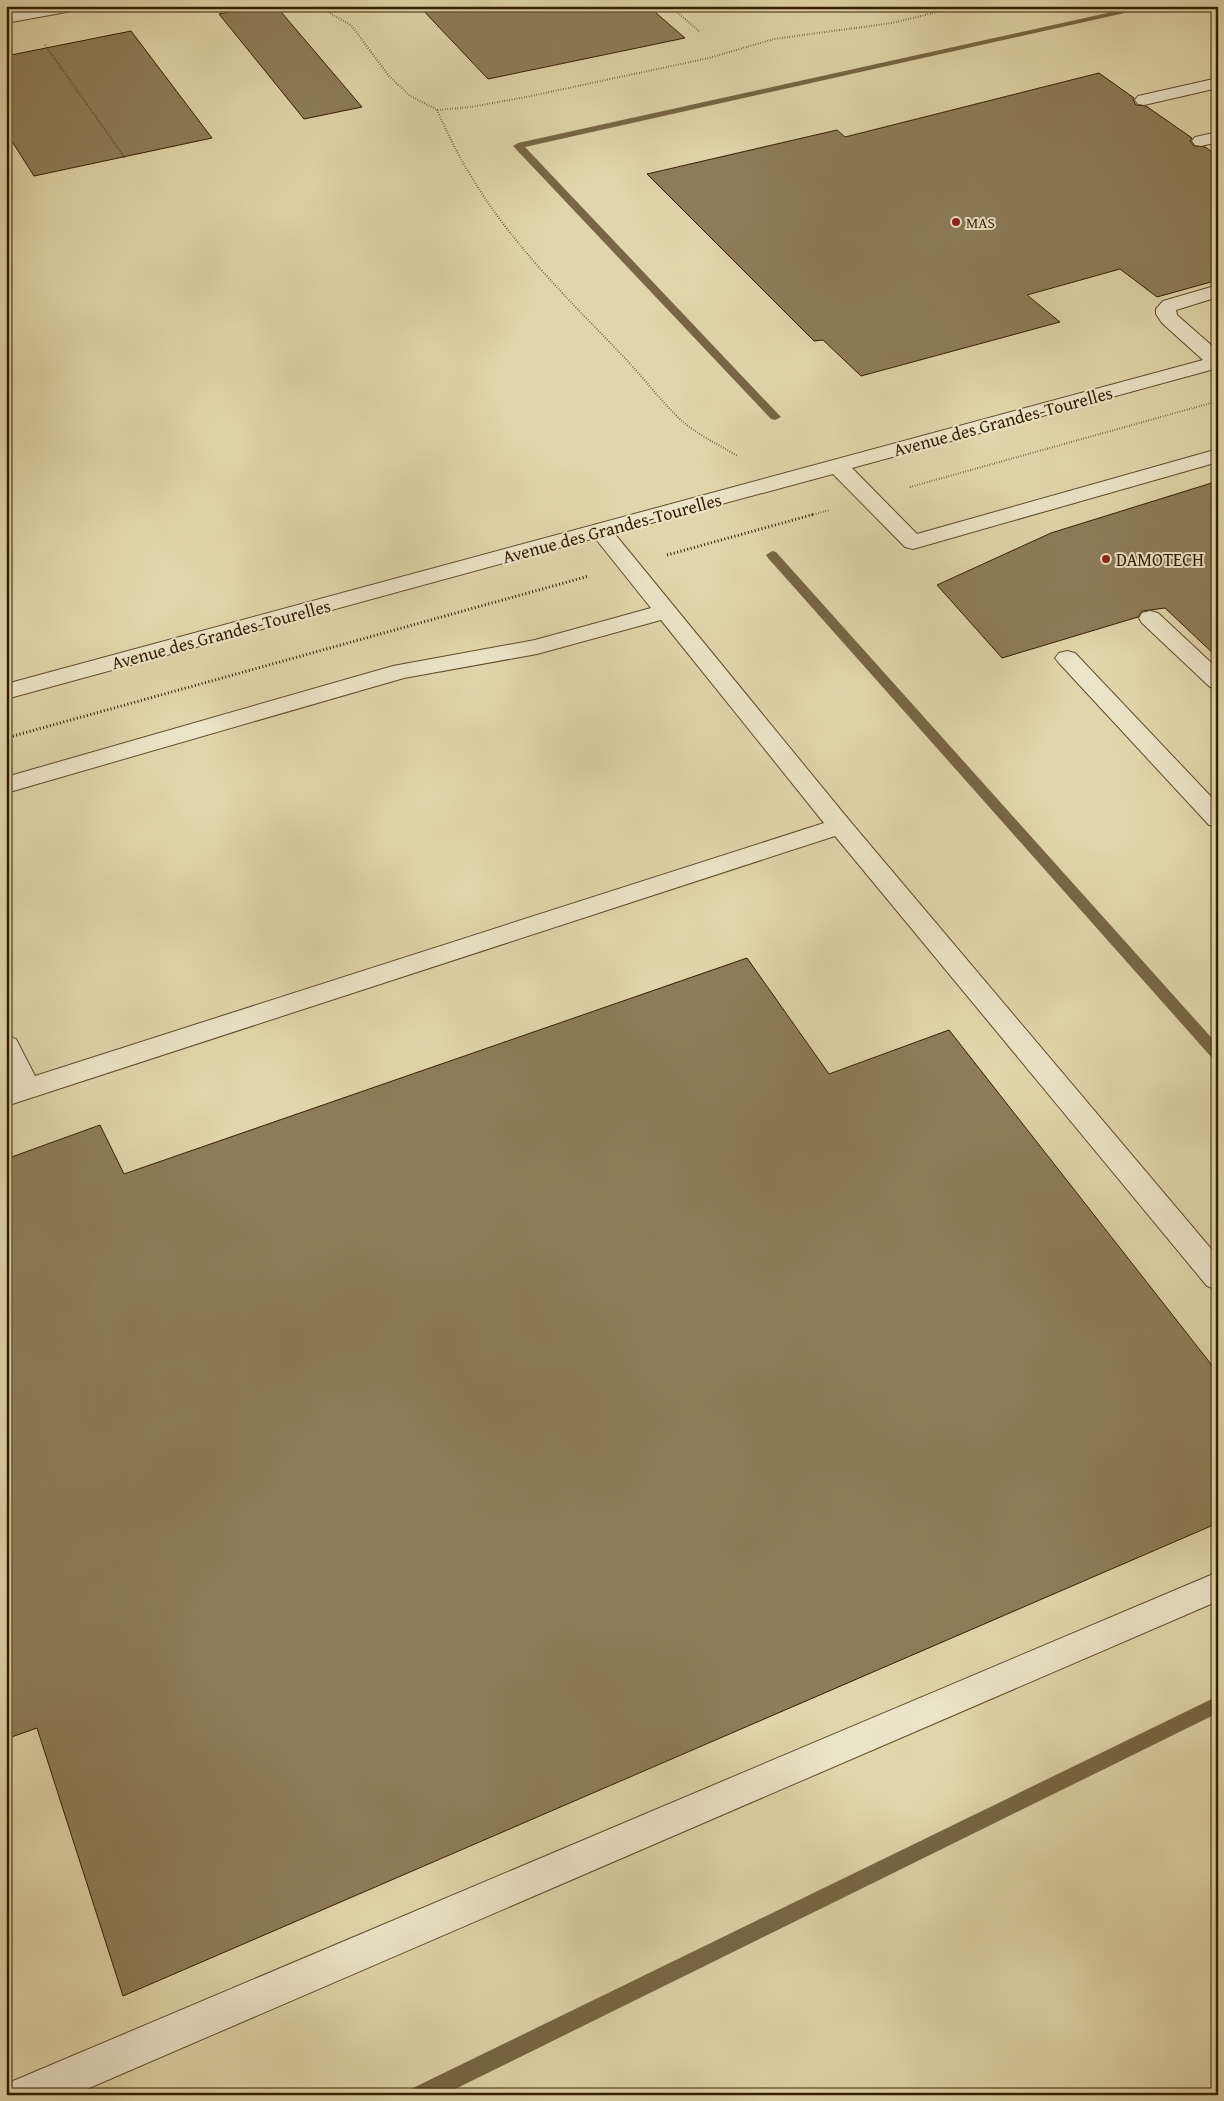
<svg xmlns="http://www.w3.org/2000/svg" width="1224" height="2101" font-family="'Gentium Book Plus',serif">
<rect width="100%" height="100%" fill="#e1d6ab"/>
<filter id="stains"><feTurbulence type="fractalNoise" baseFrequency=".004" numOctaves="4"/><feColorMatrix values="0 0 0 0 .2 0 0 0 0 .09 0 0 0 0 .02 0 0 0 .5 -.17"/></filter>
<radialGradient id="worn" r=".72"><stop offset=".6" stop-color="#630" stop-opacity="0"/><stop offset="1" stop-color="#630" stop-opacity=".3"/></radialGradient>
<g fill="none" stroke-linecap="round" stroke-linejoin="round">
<path fill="#786644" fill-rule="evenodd" d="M1139,6H1156L525,147L779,415L781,417L775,420L771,419L513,146L518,143Z
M772,551L776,552L1218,1045V1060L1213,1059L768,558L766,555Z
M1218,1696V1713L443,2095H410L413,2088Z"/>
</g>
<path fill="#8e7d59" stroke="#341d00" d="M259,6H276L362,107L304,119L219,14Z
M419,6H648L685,38L488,79Z
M131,31L212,138L34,176L6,132V56Z
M1099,73L1134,98L1133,100L1136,105L1146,106L1192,138L1190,141L1194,146L1205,147L1218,156V280L1157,297L1120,269L1027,295L1060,322L861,376L823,340L814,341L647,174L837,130L845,137Z
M1218,481V658L1165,608L1142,611L1138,617L1002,658L937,585L1051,533Z
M747,958L829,1074L949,1030L1218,1373V1523L123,1996L37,1728L6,1739V1159L100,1125L124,1174Z"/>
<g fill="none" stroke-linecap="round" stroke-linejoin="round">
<g stroke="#5f4b2b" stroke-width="2">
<path id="minor" d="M43,6H80L78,10L72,11L6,23V13Z
M1218,78V88L1144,105L1138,104L1135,100L1138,96Z
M1218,132V142L1201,146L1195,145L1192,141L1195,137Z
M1218,285V297L1176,310L1177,315L1218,351V368L852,468L917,534L1218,449V462L913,549L905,547L833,474L614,533L849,820L1218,1257V1290L1207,1286L835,836L6,1106V1085L11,1084L6,1074V1036L16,1039L35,1076L824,823L661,620L537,654L404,678L6,793V777L393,666L535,640L651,608L595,538L6,699V684L1203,360L1162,323L1156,314V309L1163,301Z
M1150,611L1158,613L1218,669V689L1210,687L1142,623L1139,618L1142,613Z
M1067,651L1075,653L1218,804V827L1209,825L1059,663L1055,658L1059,653Z
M1218,1572V1601L73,2095H8L13,2081Z"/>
</g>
<path stroke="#341d00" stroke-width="2" stroke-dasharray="0.5 2" stroke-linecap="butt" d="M317,6L351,25L389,76L409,95L437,110L471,107L526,97L709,58L774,39L892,23L962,6
M670,6L700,32
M45,45L125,158
M437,110C448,134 459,158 474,181C513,245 567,298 619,352C641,374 660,401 683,422C700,436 719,445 738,456
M910,487L1218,401
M811,515L830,510"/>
<path stroke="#341d00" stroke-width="3" stroke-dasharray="1 2.5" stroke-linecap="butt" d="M667,555L815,514
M6,738L589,576"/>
<use href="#minor" fill="#ece4c8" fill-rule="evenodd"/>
</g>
<g fill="#8f2418" stroke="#ece4c8" stroke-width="2">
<circle cx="956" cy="222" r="5"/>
<circle cx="1106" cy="559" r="5"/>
</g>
<g text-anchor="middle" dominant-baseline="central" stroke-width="4" stroke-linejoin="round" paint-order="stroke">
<g font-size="15" fill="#341d00" stroke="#ece4c8" text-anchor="start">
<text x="966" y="222">MAS</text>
</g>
<g font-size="18" fill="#341d00" stroke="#ece4c8">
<text transform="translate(1003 421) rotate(-15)">Avenue des Grandes-Tourelles</text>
<text transform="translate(612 528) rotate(-15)">Avenue des Grandes-Tourelles</text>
<text transform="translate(221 634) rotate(-15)">Avenue des Grandes-Tourelles</text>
</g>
<g font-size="18" fill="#341d00" stroke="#ece4c8" text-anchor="start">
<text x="1116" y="559">DAMOTECH</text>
</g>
</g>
<rect width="1224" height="2101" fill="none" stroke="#e1d6ab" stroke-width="25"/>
<rect x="8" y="8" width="1209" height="2086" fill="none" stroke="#341d00" stroke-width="2.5"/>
<rect x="12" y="12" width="1199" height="2076" fill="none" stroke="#341d00"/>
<rect width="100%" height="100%" filter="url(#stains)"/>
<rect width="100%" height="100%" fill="url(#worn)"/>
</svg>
